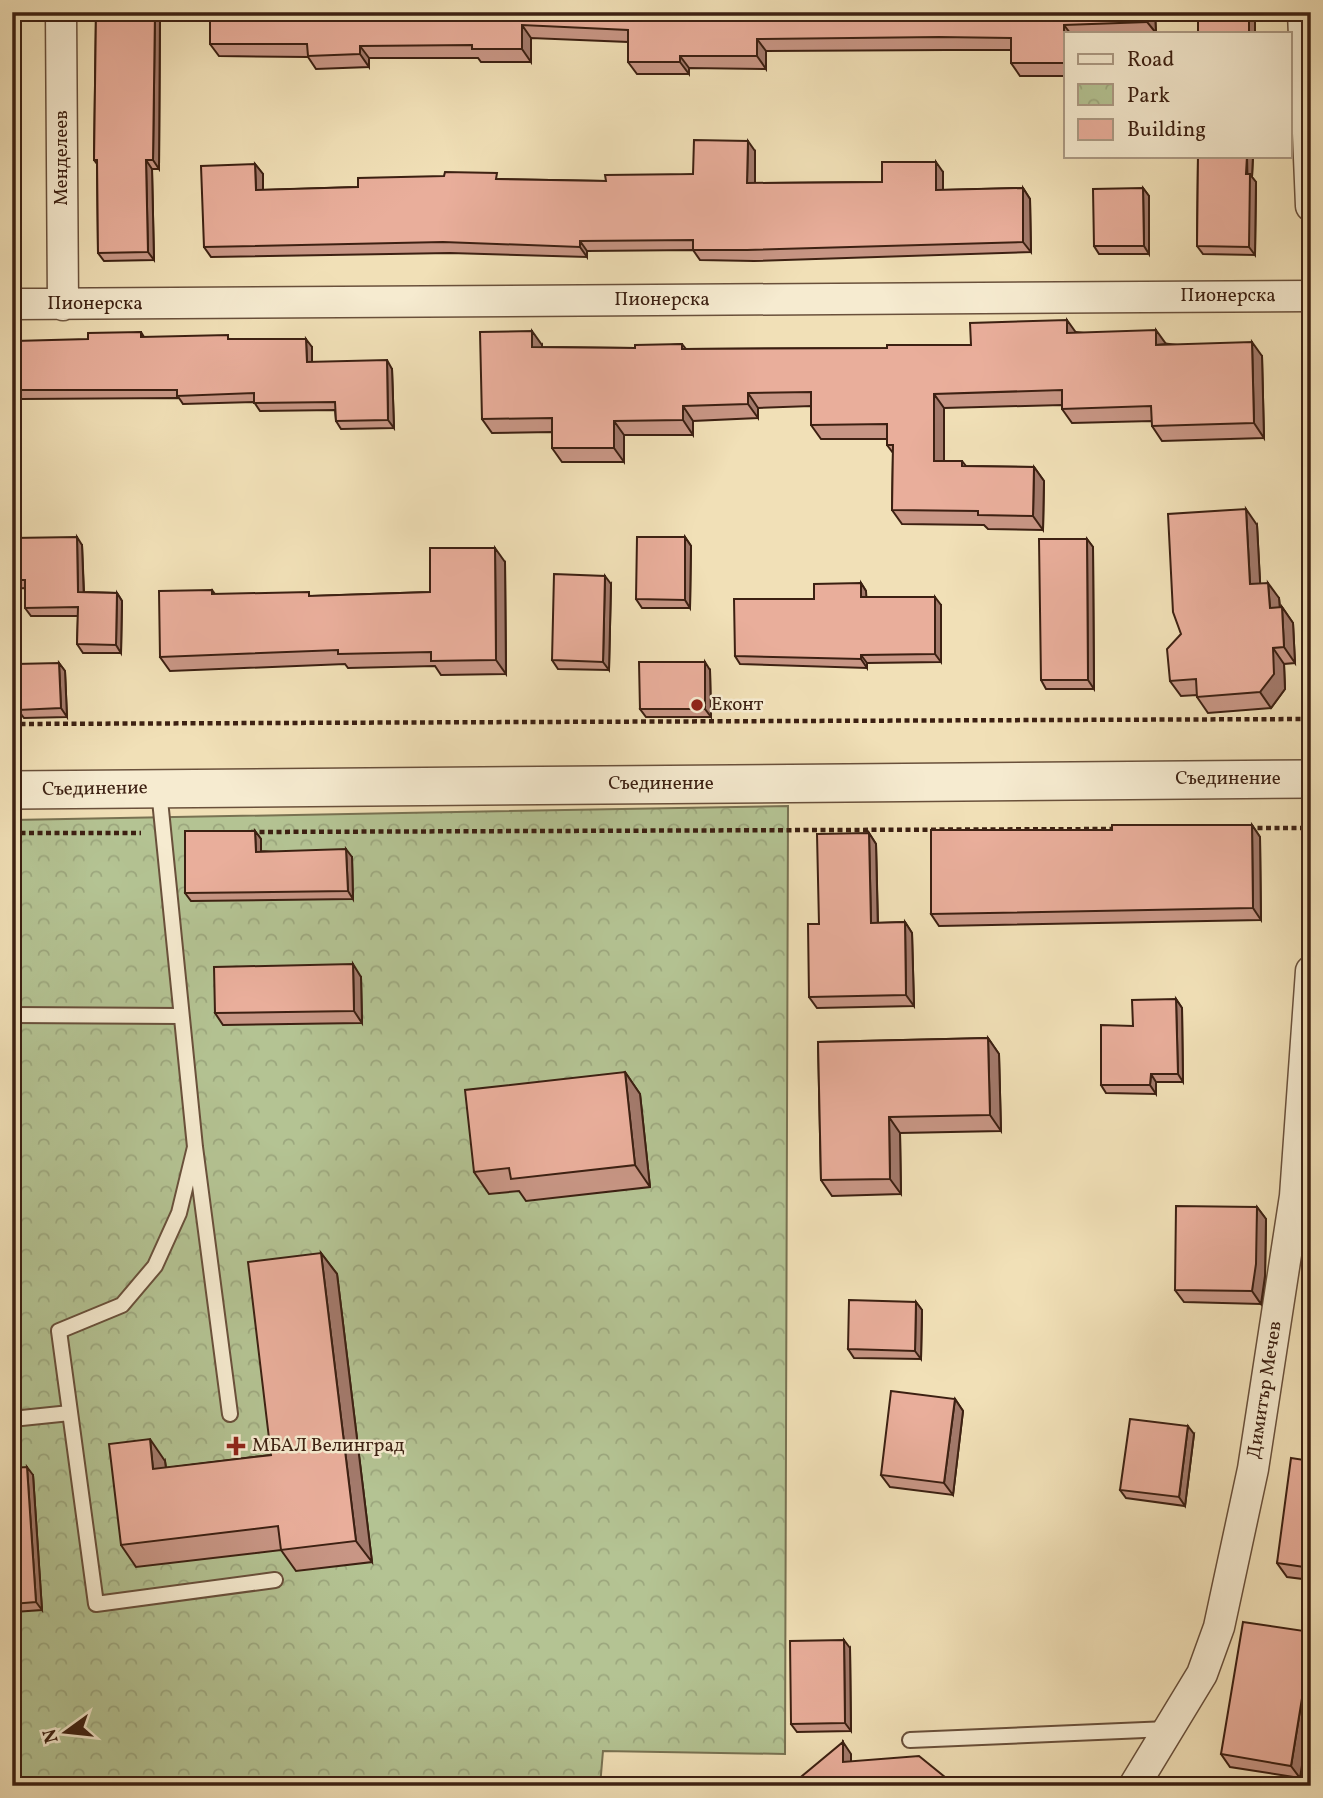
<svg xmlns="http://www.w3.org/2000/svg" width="1323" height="1798" font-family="Vollkorn,serif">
<defs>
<pattern id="park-crowns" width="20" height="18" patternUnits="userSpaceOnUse" patternTransform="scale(1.75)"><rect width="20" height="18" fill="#b4c393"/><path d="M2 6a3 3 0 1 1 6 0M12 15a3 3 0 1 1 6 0" fill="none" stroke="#9ca77e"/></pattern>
</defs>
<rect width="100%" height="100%" fill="#f1e0b7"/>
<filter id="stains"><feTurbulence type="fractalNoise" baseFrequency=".00286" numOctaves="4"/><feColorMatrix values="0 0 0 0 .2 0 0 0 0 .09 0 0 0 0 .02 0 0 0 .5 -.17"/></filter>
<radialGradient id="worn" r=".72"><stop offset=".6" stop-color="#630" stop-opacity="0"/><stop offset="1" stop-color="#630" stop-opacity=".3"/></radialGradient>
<path fill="url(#park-crowns)" stroke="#787252" stroke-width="2" d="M788,806L785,1754L603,1751L600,1786H12V820Z"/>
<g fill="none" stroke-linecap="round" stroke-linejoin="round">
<g stroke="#69503b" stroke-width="18">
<path id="service" d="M159,790L195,1147L230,1414
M12,1015L181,1016
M195,1147L179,1213L155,1266L122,1305L59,1331L96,1604L275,1580
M12,1419L70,1413
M910,1740L1168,1729"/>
</g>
<g stroke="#69503b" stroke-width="33">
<path id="minor" d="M61,12L63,305
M1303,12L1311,206
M12,304L1311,296
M1134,1786L1202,1674L1219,1627L1253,1469L1295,1196L1311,971"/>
</g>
<g stroke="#69503b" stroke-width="40">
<path id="tertiary" d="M12,790L1311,779"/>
</g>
<path stroke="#3c2012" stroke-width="4.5" stroke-dasharray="5 3.5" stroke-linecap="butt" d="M12,724L1311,719
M1249,828H1311
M251,832L1117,829
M12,833H141"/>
<use href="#service" stroke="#f6ebd0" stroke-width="14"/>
<use href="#minor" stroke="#f6ebd0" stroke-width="30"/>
<use href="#tertiary" stroke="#f6ebd0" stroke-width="37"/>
</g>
<path fill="#c89685" stroke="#3c2012" stroke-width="2" d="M96,12H160L159,169H152L154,260L104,261L98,253L97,164L94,160Z
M210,12H1155L1156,33H1066V76H1020L1011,63V50H947L766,51V69L689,68V74H637L628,62V42L531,38V62H481L478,58H369V67L316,69L308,57L219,56L210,44Z
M12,75L15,79L18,260H12Z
M755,151V183L882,182L943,172V190L1023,188L1030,199L1031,252L754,261L700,260L693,250L587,251V257L450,253L211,257L204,247L255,164L263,174V190L358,187L501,179L606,181L693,174Z
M1198,156H1253L1252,177L1256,182L1255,255L1203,254L1197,246Z
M1143,188L1149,196V254H1099L1094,246Z
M141,332L144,337L231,339L312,347V362L392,369L394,428L341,429L336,421L335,410L260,411L254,402L183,404L179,398L21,399L16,390L88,339Z
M1076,332L1262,356L1264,438L1162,441L1152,426V421L1072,423L1062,409V405L944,408V461H962L966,466L1034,467L1044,481L1043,530L988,529L984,525L902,524L892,510L893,453L887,445V439H821L811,425V406L758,408V418L693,421V435H624V462H562L552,448V432L492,433L482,419L542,345V347L635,348L682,344L686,349L887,348L971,345Z
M1257,525L1260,583L1279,598L1280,607H1282L1293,623L1295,663L1284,664L1285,689L1271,708L1208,713L1197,697V695L1181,696L1170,681L1181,634Z
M685,537L691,546L690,608H642L636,599Z
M12,538L82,545L84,592L117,593L122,601L121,653H83L77,644L78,616H31L25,608V588L12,589Z
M1087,539L1093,547L1094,689H1046L1041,680Z
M505,562L506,674L441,675L435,666L348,668L345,664L170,671L160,657L212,590L215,594L312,596L430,592Z
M861,583L866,591V597L941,605V662L867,663V668L740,664L735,656L814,599Z
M611,584L609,670L558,669L552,660Z
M59,663L65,671L67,717L24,718L18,710Z
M710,670L711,717H646L640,709Z
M1252,825L1260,837L1261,920L939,926L931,914Z
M255,831L261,839V851L352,857L353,899L191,901L185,893Z
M869,833L876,844L878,923L905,922L912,933L914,1006L817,1008L809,997L819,924Z
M361,977L362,1023L223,1025L215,1013Z
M1176,999L1182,1008L1183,1082H1156V1094L1106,1093L1101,1085Z
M988,1038L999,1054L1001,1131L900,1133L901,1194L832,1196L821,1180L818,1042Z
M625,1072L640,1094L650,1187L526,1201L519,1191L489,1194L474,1172Z
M1257,1207L1266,1219L1265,1276L1261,1304L1184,1302L1175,1290Z
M321,1253L337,1274L372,1562L296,1571L281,1550L136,1567L121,1545L165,1461L166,1468L271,1455Z
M916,1302L922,1310L921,1359L854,1358L848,1349Z
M955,1399L963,1411L953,1495L890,1487L881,1475Z
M1194,1434L1185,1506L1126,1498L1120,1490Z
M1311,1461V1580L1287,1577L1277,1563Z
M12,1468L33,1475L42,1610L14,1612L12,1609Z
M1311,1632V1709L1300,1778L1230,1767L1221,1754Z
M850,1648L851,1731L797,1732L791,1724Z"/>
<path fill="#a37a6c" stroke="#3c2012" stroke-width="2" d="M155,12H160L159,169L153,160Z
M1147,12H1155L1156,33L1147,22Z
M1249,12H1255V33H1249Z
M522,25L531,38V62L522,49Z
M1064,25L1070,33H1066V66L1064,63Z
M757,39L766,51V69L757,56Z
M360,46L369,58V67L360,54Z
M680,56L689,68V74L680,62Z
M12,75L15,79L18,260L12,252Z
M748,141L755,151V194L747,183Z
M1247,156H1253L1252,177L1256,182L1255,255L1249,247Z
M146,160L152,169L154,260L148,252Z
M936,162L943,172V200L936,190Z
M255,164L263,174V201L256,190Z
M1023,188L1030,199L1031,252L1023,242Z
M1143,188L1149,196V254L1144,246Z
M580,241L587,251V257L580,247Z
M1067,320L1077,334L1067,333Z
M1156,330L1166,344L1156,345Z
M532,331L542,345V362L532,347Z
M306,339L312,347V371L307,362Z
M1252,342L1262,356L1264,438L1254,423Z
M387,360L392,369L394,428L388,420Z
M748,393L758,408V418L748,404Z
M934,394L944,408V475L934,461Z
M683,406L693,421V435L683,420Z
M614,421L624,435V462L614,448Z
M1034,467L1044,481L1043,530L1033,516Z
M1246,509L1257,525L1261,599L1250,584Z
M77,537L82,545L84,601L78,592Z
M685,537L691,546L690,608L685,600Z
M1087,539L1093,547L1094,689L1088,680Z
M495,548L505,562L506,674L496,660Z
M605,576L611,584L609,670L603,662Z
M861,583L866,591L867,606L861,597Z
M1268,583L1279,598L1281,623L1270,608Z
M117,593L122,601L121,653L116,645Z
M935,597L941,605V662L935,654Z
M1282,607L1293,623L1295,663L1284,647Z
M1273,648L1284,664L1285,689L1271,708L1260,692Z
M861,655L867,663V668L861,659Z
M705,662L710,670L711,717L705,709Z
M59,663L65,671L67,717L61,708Z
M1252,825L1260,837L1261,920L1253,908Z
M255,831L261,839V860L256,852Z
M869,833L876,844L878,934L871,923Z
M346,849L352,857L353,899L348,891Z
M905,922L912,933L914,1006L906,995Z
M353,964L361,977L362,1023L354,1011Z
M1176,999L1182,1008L1183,1082L1178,1074Z
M988,1038L999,1054L1001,1131L990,1115Z
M625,1072L640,1094L650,1187L635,1165Z
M1151,1074L1156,1082V1094L1150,1085Z
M889,1117L900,1133L901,1194L890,1179Z
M1257,1207L1266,1219L1265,1276L1261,1304L1252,1291Z
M321,1253L337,1274L372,1562L356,1541Z
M916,1302L922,1310L921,1359L915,1351Z
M955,1399L963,1411L953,1495L944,1483Z
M1188,1426L1194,1434L1185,1506L1179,1497Z
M150,1439L165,1461L169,1491L153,1469Z
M27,1467L33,1475L42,1610L36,1602Z
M844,1640L850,1648L851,1731L845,1723Z
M1311,1643V1709L1300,1778L1291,1766Z
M843,1742L851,1754V1774L843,1762Z"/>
<path fill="#e9ae9b" stroke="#3c2012" stroke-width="2" d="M96,12H155L153,160H146L148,252L98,253L97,160H94Z
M210,12H1147V22L1064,25V63H1011V38L939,37L757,39V56H680V62H628V30L522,25V49H472V45L360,46V54L308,56L307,44H210Z
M1198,12H1249V33H1198Z
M694,140L748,141L747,183L882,182V162H936V190L1023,188V242L747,250H693V240L580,241V247L443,242L204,247L201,166L255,164L256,190L358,187V178L444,176L445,172L497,173L496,179L606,181L605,175L693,174Z
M1198,156H1247L1246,174H1250L1249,247L1197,246Z
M1143,188L1144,246H1094L1093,189Z
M1067,320V333L1156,330V345L1252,342L1254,423L1152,426L1151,406L1062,409V390L934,394V461H962V466L1034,467L1033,516L978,515V511L892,510L893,445H887V424L811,425V392L748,393V404L683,406V420L614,421V448H552V418L482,419L480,332L532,331V347L635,348V345L682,344V349L887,348V345H971L970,323Z
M141,332V337L228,335V339H306L307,362L387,360L388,420L336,421L335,402L254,403V393L177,396V390H16L15,341L88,339V333Z
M1246,509L1250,584L1268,583L1270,608L1282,607L1284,647L1273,648L1274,674L1260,692L1197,697L1196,679L1170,681L1167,649L1181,634L1173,612L1168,514Z
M77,537L78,592L117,593L116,645L77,644L78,607L25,608V580H12V538Z
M637,537H685V600L636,599Z
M1039,539H1087L1088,680H1041Z
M430,548H495L496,660L431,661V652L338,654V650L160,657L159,591L212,590V594L309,592V596L430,592Z
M554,574L605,576L603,662L552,660Z
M861,583V597H935V654L861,655V659L735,656L734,599H814V584Z
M639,662H705V709H640Z
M59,663L61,708L18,710L16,664Z
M1112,825H1252L1253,908L931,914V830H1112Z
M185,831H255L256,852L346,849L348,891L185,893Z
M869,833L871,923L905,922L906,995L809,997L808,924H819L817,834Z
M353,964L354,1011L215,1013L214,967Z
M1176,999L1178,1074H1151L1150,1085H1101V1025L1133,1026L1132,1000Z
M988,1038L990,1115L889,1117L890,1179L821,1180L818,1042Z
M625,1072L635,1165L511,1179L509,1168L474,1172L465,1090Z
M1176,1206L1257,1207L1256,1264L1252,1291L1175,1290Z
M321,1253L356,1541L281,1550L278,1526L121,1545L109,1444L150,1439L153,1469L271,1455L248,1262Z
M849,1300L916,1302L915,1351L848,1349Z
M891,1391L955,1399L944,1483L881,1475Z
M1130,1419L1188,1426L1179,1497L1120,1490Z
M1291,1458L1311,1461V1568L1277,1563Z
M27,1467L36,1602L12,1604V1468Z
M1243,1622L1311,1632V1643L1291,1766L1221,1754Z
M844,1640L845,1723L791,1724L790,1641Z
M843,1742V1762L919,1756L956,1786H797L796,1781Z"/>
<g fill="#8f2418" stroke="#f6ebd0" stroke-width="2.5">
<circle cx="697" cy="705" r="7"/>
<path d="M232.5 1435.5h7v7h7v7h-7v7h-7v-7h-7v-7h7z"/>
</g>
<g text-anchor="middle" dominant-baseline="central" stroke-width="5" stroke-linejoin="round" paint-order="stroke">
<g font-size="19" fill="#3c2012" stroke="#f6ebd0">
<text transform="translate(62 158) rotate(-90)">Менделеев</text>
<text x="1228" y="296">Пионерска</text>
<text x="662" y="300">Пионерска</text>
<text x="95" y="304">Пионерска</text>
<text x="1228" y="779">Съединение</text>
<text x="661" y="784">Съединение</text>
<text transform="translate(95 789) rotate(-1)">Съединение</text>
<text transform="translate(1265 1390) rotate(-81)">Димитър Мечев</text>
</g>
<g font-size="19" fill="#3c2012" stroke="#f6ebd0" text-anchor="start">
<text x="711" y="705">Еконт</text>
<text x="252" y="1446">МБАЛ Велинград</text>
</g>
</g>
<rect width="1323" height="1798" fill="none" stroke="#f1e0b7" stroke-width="42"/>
<rect x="14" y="14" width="1295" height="1770" fill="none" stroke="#3c2012" stroke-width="3.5"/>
<rect x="21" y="21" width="1281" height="1756" fill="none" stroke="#3c2012" stroke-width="2"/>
<rect x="1064" y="32" width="228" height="126" fill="#f6ebd0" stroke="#ac9a84" stroke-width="2"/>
<rect x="1078" y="54" width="35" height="10" fill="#f6ebd0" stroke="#ac9a84" stroke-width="2"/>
<text x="1127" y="66" font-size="21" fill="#3c2012">Road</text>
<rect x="1078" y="84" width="35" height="21" fill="url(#park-crowns)" stroke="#ac9a84" stroke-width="2"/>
<text x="1127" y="102" font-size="21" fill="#3c2012">Park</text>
<rect x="1078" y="119" width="35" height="21" fill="#e9ae9b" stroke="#ac9a84" stroke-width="2"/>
<text x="1127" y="136" font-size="21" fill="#3c2012">Building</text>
<g transform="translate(66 1732) rotate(255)" stroke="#f6ebd0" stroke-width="5" paint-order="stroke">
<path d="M0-5L12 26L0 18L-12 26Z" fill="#3c2012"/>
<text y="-10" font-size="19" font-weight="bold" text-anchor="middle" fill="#3c2012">N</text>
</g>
<rect width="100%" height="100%" filter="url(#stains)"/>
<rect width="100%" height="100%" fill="url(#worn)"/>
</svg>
